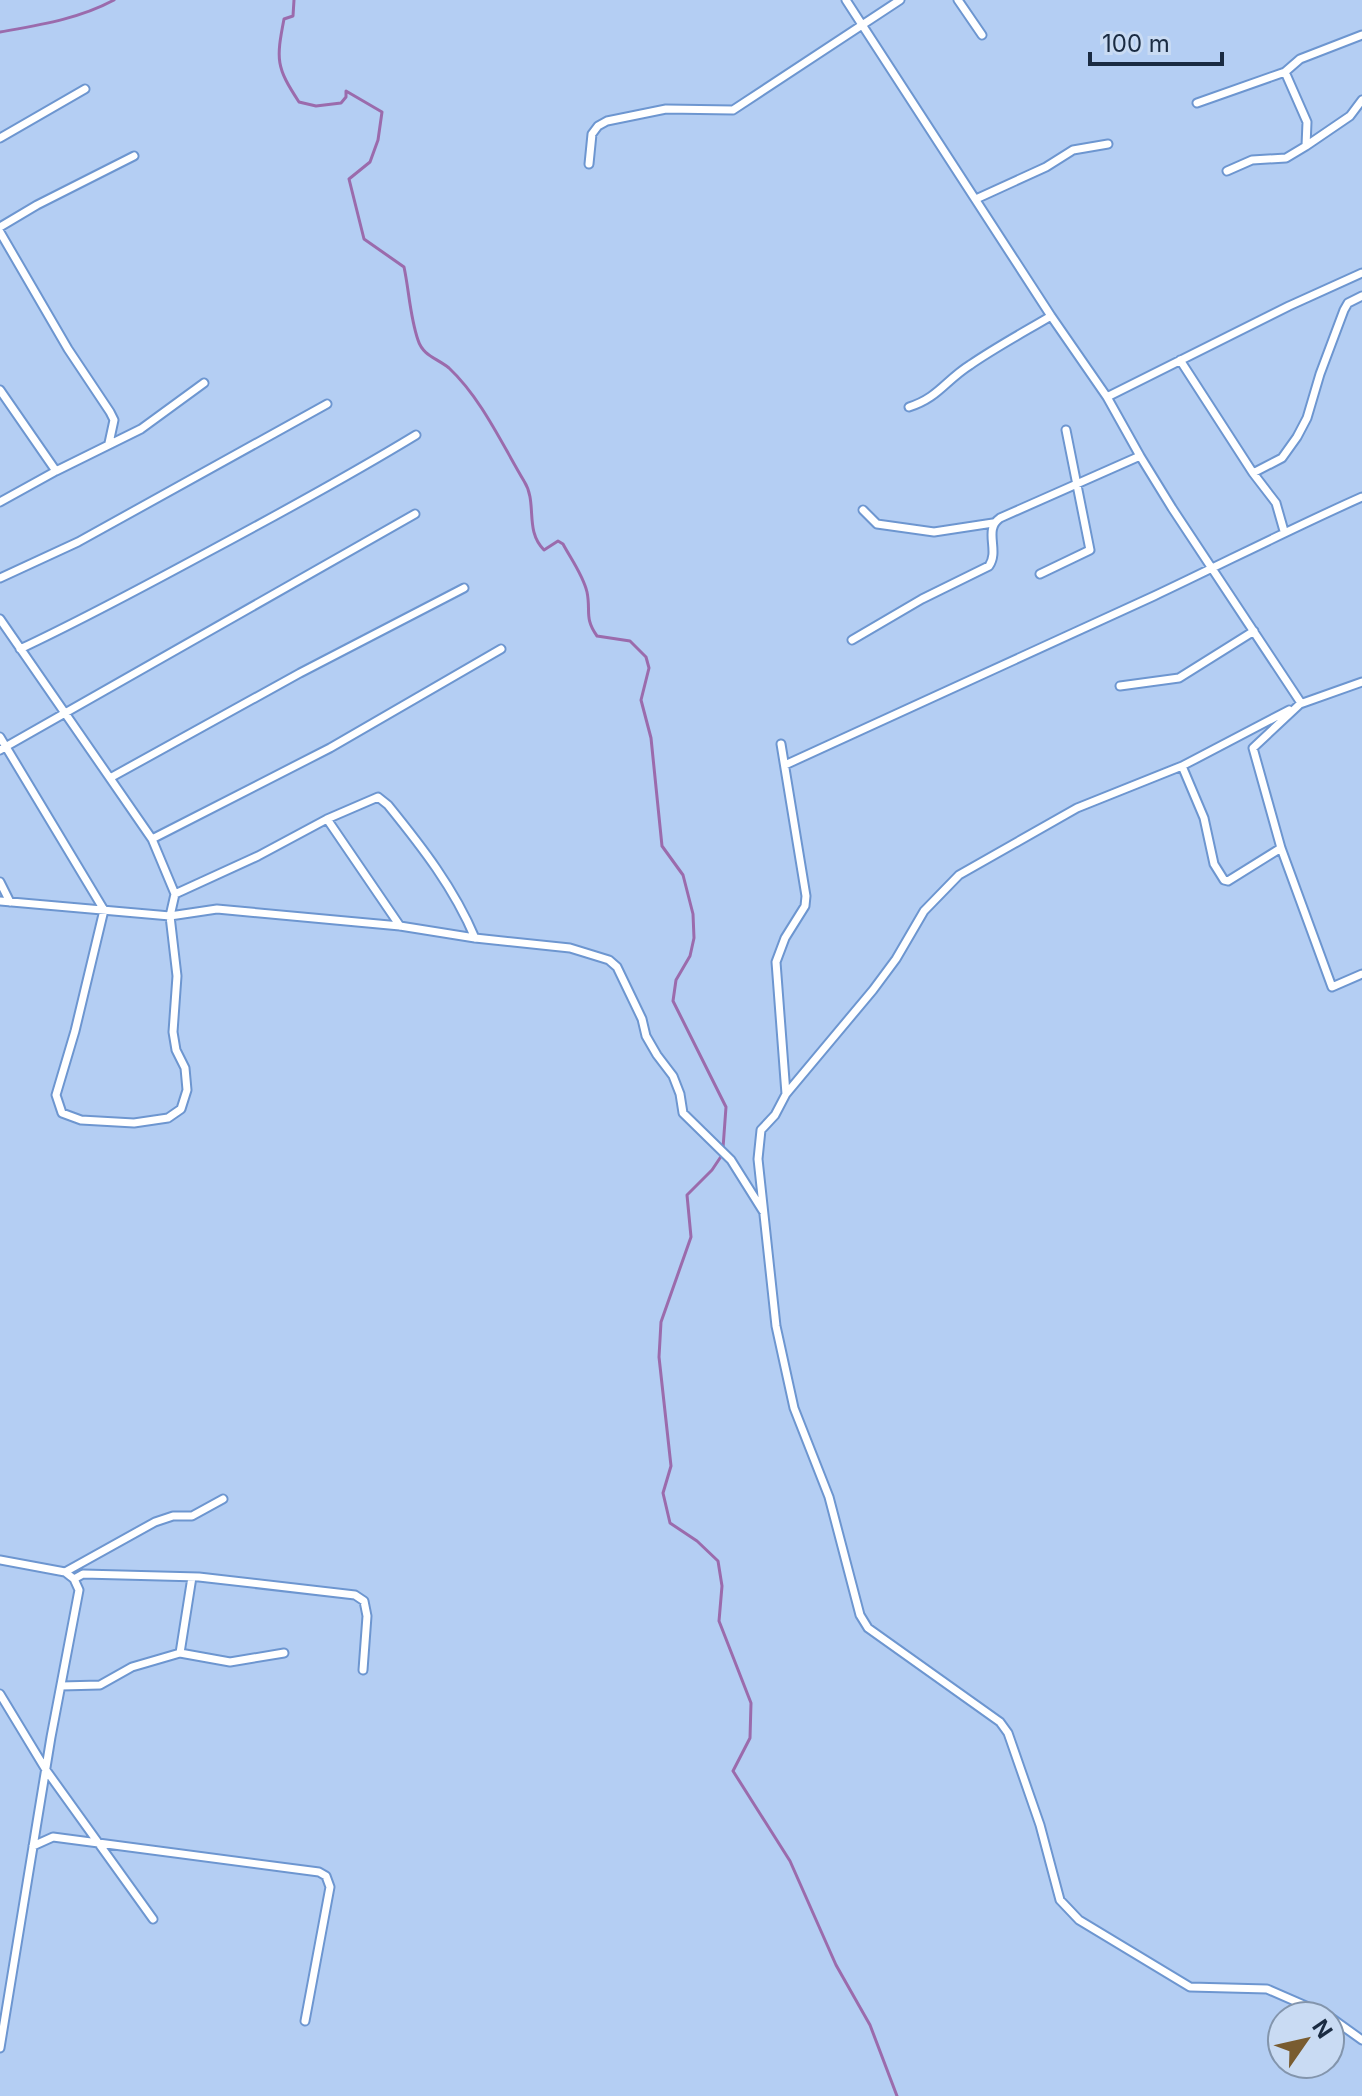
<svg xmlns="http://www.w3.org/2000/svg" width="1362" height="2096" font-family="Inter,sans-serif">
<rect width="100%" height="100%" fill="#b4cef3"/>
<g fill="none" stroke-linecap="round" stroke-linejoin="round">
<path stroke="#9b6bac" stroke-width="3" d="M294,0L293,16L284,19C276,60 276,67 299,102L316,106L341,103L346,97V91L382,112L378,140L370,162L349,179L364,239L404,267C409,290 410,317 418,340C423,356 437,358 449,368C481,398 502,444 524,481C538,503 524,530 544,550L558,541L563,544C571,559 583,575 587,592C591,611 584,618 597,636L630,641L646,657L649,668L641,700L651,738L662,846L683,875L693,914L694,938L690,956L676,980L673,1001L726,1107L723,1148
M0,32C39,25 79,19 114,0
M722,1155L712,1170L687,1195L691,1237L661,1322L659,1357L671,1466L663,1493L670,1523L697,1541L718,1561L722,1586L719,1621L751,1703L750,1738L733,1771L790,1861L836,1965L870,2025L897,2096"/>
<g stroke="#6d96d0" stroke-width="11">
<path id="street" d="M846,0L1051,316L1107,397L1140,456
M958,0L982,35
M1197,103L1285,72L1300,59L1362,35
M0,138L85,89
M1306,146L1350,116L1362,100
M589,164L592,134L598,126L607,121L666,109L733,110L900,0
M1227,171L1252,160L1286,158L1306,146L1307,122L1285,72
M976,199L1046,167L1073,150L1108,144
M0,227L37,205L134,156
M0,232L68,349L110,412L114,420L109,443
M1180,360L1253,473L1282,458L1297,437L1307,418L1320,374L1344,310L1348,303L1362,296
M0,390L56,471
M1107,397L1289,306L1362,273
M909,407C938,398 946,380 970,365C996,347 1024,332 1051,316
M1253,473L1276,503L1284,531
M0,502L56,471L141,429L204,383
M863,510L877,524L934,532L993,523
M1040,574L1090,550L1066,430
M0,578L78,542L327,404
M0,619L152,839L175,894L170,916L177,976L173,1032L176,1050L185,1068L187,1090L181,1109L168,1118L134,1123L81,1120L62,1113L56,1095L75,1031L104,910L0,737
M852,640L922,599L989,566C1000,550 983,530 1000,518L1140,456L1172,508L1301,703L1253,748L1281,848L1332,987L1362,974
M20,649C84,619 145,586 206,553C277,515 347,477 416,435
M1120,686L1179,678L1254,631
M1300,704L1362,682
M781,744L806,896L805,906L785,938L776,962L786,1094L775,1115L761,1130L758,1159L776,1326L794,1408L829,1497L860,1615L868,1628L1000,1722L1008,1733L1040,1825L1060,1900L1079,1920L1190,1987L1267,1989L1329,2016
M0,750L415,514
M785,765C908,708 1031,653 1154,596C1224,563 1292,528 1362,497
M1182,766L1204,818L1214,864L1224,880L1228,881L1281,848
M110,778L300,673L464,588
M327,819L400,926
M152,839L330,748L501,649
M0,882L10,902
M175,894L258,856L327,819L378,797L388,805C422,847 454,888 475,938
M0,901L170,916L217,909L400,926L475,938L570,948L609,960L617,967L642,1019L646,1036L657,1055L673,1076L680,1094L683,1113L731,1160L763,1211
M786,1094L873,990L896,959L924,911L959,875L1077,808L1182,766L1289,710
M0,1560L65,1572L74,1579L79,1590L51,1737L0,2048
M65,1572L155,1522L173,1516H192L223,1499
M74,1579L83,1574L199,1577L355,1595L364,1601L367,1616L363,1670
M180,1653L230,1662L284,1653
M61,1686L100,1685L132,1667L180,1653L192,1577
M0,1694L46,1770L153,1919
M33,1846L53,1837L319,1872L326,1876L330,1887L305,2021
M1330,2017L1362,2040"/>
</g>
<use href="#street" stroke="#fff" stroke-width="7"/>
</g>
<g transform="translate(1306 2040) rotate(56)"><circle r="38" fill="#c9dbf3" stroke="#8395ac" stroke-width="2"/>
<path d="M0-6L14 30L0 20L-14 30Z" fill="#795c30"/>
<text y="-12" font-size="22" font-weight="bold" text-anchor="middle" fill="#1a2b42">N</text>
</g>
<path d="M1090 52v12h132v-12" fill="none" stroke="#1a2b42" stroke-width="4"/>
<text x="1102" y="52" font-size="24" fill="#1a2b42" stroke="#c9dbf3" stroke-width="6" paint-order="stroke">100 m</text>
</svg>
